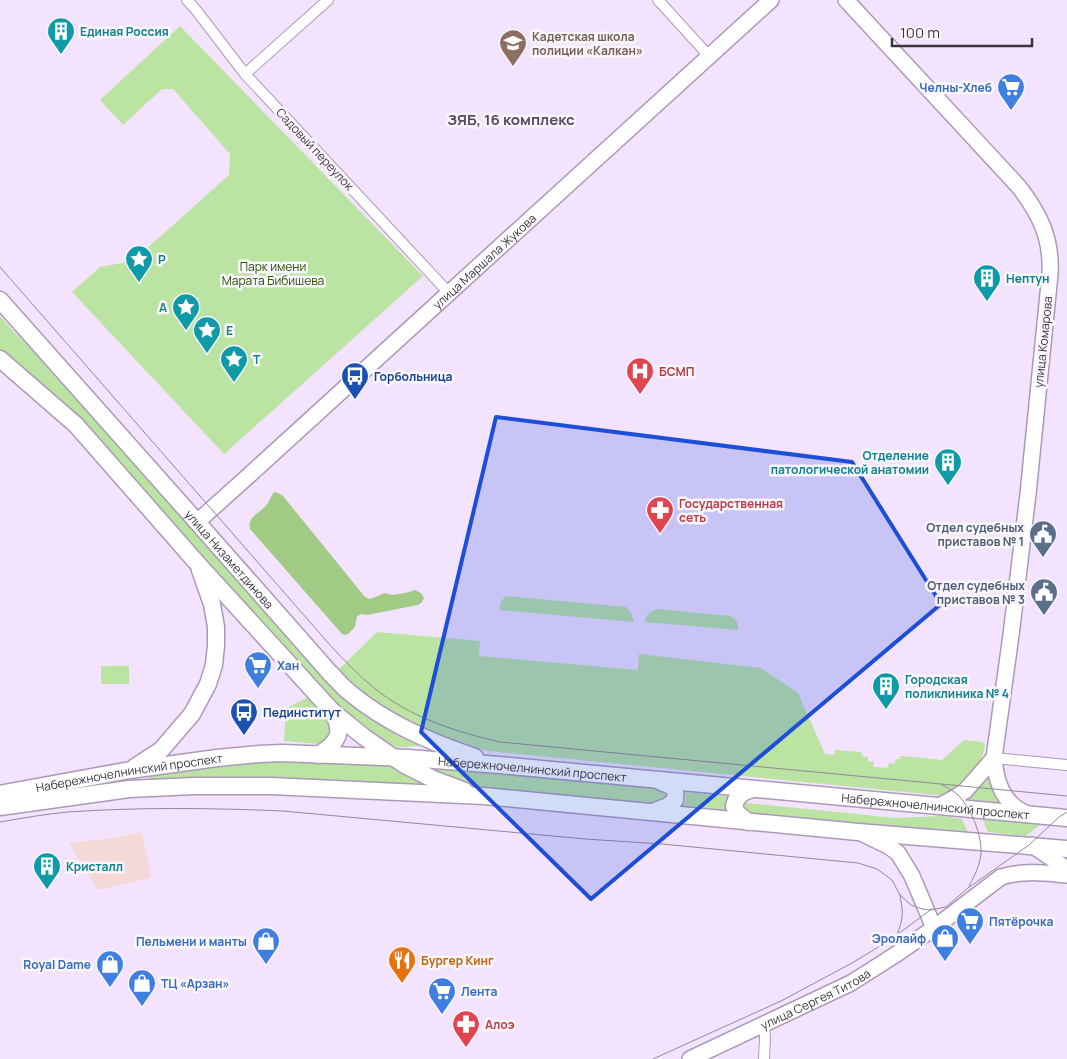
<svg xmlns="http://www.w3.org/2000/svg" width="1067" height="1059" font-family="Manrope,sans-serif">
<rect width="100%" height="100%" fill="#f3e3fe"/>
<path fill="#f4d9d7" d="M142,832L151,878L98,890L69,843L114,838Z"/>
<path fill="#bbe3a2" d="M180,26L423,276L224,454L72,292L100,267L133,261L229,175L230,154L173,89H162L123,125L100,100Z
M0,316L14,332L50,366L328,683L365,716L397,735L420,746L386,748L334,705L0,352Z
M505,596L626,607L631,613L634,622L499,610L501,602Z
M657,609L730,616C736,619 739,623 738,630L645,622C646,615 650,611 657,609Z
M377,632L480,641L479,656L638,670L639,654L761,668L798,693L825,754L834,755L835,750L861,752L862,756L868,757V761L874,762L873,767L888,768L889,763L895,764V759H900L901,756L942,760L964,740L982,742L985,744C982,770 965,782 946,796L488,751C444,739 403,723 367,695C357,687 348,678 339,669Z
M101,666H129V684H101Z
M309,697L331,718L334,729L324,743L318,744L284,741L286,708Z
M276,760L386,762L443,789L212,779L149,780V776Z
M417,766L665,790L667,792L668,797L661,806L490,788L470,784L453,780Z
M988,774L992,786L1006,804L968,801L965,796Z
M684,792L733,797L732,813L682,808C686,802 687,799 684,792Z
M746,803L896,818L942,816L962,819L969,835L744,814L741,807Z
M981,816L1043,822L1026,836L988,832Z"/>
<path fill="#a1cb85" d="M274,492L278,493L283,496L365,597L370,599L385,593L392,595L405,593L415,590L421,593L424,598L422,602L418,605L367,615L362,614L357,616L355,627L348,634L346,635L342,634L250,529C247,515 262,513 268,503C270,499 271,496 274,492Z"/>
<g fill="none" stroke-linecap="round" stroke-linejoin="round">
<g stroke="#ac99b8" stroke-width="12">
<path id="street" d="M187,0L196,10L245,74L449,293
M658,0L709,56
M245,74L328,0
M994,758L1067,765
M764,1059L765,1038L764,1024"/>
</g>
<g stroke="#ac99b8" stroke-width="18">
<g id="secondary">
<path d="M846,0L1019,187C1040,214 1052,239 1050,274L1028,494L1011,635L994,758C996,782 1003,805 1028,814"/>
<path id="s1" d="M197,522L245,479L449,293L771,0"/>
<path d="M939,806L954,798L965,791L994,758"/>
<path d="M863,834L888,846L898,853L912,876L934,928"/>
<path d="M1032,845L1067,869"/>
<path id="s2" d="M690,1059L851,983L895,955L934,928L1001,877C1025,870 1043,873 1067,875"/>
</g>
</g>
<g stroke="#ac99b8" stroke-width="19">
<g id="primary">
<path id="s3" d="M0,300L197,522L330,673C336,679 342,686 349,692C386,723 430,742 475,757"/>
<path d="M0,359L76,425L197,563L332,711L364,737L403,764L433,779L465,791"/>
<path d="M318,755C339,742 344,733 332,711"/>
<path d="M135,767L161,750L192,714L208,684L214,665L216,645V627L212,604L200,570"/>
<path id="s4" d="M0,794L130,770L217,758L259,754L282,753L408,758L499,765L1067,818"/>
<path d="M0,807L129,789L194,786H271L484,796L858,832L1067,849"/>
<path d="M653,812L668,806L675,800C677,787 672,786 661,782"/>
<path d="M748,822L737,813L734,806L736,800L742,793L752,789"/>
</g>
</g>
<use href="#street" stroke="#fff" stroke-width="10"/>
<use href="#secondary" stroke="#fff" stroke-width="15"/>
<use href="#primary" stroke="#fff" stroke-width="16"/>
<path stroke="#94889b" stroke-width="1" d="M0,267L330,645C344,660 358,675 374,688C410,717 456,732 500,742L1067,796
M942,785C948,788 954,791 958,795C971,808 982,835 981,853C980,865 975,875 969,886
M0,822C23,818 46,814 68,812C140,807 212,808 283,811L585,839L662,844L858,863L877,869L892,880L900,895L911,905L922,909L931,910L946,907L968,888L1029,845L1059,817L1067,812
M897,935C904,916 903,914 900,895
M653,1059L781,1001L852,963L890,940L933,908"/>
</g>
<path fill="#1d4ed8" fill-opacity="0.2" stroke="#1d4ed8" stroke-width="4" stroke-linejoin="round" d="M496,417L852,462L941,604L591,899L421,732Z"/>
<defs>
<g id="building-pin" transform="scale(1.4375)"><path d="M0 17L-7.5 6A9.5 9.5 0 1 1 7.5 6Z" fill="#0f9aa8" stroke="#faf6fc"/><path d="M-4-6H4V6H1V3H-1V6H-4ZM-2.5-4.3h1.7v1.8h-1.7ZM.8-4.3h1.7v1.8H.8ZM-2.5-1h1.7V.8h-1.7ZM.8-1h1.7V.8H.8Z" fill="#fff"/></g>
<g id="school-pin" transform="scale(1.4375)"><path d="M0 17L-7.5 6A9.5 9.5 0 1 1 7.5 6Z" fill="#8d6e63" stroke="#faf6fc"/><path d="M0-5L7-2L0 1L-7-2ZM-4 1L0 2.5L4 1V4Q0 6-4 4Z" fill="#fff"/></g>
<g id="supermarket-pin" transform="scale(1.4375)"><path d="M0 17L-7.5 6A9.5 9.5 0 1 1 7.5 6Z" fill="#3f7fe0" stroke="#faf6fc"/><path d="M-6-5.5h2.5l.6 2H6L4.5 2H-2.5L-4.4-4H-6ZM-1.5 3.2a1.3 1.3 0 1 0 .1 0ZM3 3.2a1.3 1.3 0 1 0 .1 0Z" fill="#fff"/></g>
<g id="sight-pin" transform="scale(1.4375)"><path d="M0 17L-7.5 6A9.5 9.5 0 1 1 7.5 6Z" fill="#0f9aa8" stroke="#faf6fc"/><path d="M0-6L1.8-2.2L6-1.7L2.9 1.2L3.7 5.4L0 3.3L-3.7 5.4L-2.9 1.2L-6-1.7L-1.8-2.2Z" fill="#fff"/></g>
<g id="hospital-pin" transform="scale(1.4375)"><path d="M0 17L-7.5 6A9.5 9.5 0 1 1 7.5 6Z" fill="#e0444e" stroke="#faf6fc"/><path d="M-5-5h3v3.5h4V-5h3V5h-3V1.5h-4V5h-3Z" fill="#fff"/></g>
<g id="bus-pin" transform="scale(1.4375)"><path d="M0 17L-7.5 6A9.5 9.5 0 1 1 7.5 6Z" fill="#1a4fb4" stroke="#faf6fc"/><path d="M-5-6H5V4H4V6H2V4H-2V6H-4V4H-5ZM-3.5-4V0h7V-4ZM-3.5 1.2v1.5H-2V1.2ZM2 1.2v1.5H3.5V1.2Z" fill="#fff"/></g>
<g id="pharmacy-pin" transform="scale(1.4375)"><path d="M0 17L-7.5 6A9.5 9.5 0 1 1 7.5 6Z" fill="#e0444e" stroke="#faf6fc"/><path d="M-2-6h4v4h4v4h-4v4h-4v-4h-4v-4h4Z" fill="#fff"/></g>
<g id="civic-pin" transform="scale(1.4375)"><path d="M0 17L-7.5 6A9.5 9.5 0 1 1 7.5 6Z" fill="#5c6f8a" stroke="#faf6fc"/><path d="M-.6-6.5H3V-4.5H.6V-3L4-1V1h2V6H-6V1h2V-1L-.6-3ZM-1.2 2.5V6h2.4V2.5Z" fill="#fff"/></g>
<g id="shop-pin" transform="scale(1.4375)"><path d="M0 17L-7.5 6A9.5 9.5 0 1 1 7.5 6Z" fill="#3f7fe0" stroke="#faf6fc"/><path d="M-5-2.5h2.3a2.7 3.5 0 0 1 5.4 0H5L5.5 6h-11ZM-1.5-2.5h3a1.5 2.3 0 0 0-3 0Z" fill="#fff"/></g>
<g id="restaurant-pin" transform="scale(1.4375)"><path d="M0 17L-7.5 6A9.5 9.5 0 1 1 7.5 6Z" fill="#e8710a" stroke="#faf6fc"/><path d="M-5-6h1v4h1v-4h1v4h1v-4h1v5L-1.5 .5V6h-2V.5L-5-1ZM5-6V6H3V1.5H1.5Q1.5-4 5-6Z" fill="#fff"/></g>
</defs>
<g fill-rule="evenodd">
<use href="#building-pin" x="61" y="31"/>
<use href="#school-pin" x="513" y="43"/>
<use href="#supermarket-pin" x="1011" y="87"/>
<use href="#sight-pin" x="139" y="259"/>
<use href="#building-pin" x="987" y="278"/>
<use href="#sight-pin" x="186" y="307"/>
<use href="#sight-pin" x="207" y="330"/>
<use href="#sight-pin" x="234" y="359"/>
<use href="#hospital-pin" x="640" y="371"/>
<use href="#bus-pin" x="355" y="376"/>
<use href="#building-pin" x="948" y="462"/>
<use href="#pharmacy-pin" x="660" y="510"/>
<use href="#civic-pin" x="1043" y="534"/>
<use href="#civic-pin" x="1044" y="592"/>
<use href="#supermarket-pin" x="258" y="665"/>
<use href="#building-pin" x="886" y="686"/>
<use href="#bus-pin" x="244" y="712"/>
<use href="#building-pin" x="47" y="866"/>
<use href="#supermarket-pin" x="970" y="921"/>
<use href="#shop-pin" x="945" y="938"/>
<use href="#shop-pin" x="266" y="941"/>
<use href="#restaurant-pin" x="402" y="960"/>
<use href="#shop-pin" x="110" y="964"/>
<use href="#shop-pin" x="142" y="983"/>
<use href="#supermarket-pin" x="442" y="991"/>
<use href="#pharmacy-pin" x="466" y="1024"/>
</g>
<g text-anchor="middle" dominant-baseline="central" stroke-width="5" stroke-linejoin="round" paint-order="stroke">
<g font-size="12" font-weight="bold" fill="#0d838f" stroke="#faf6fc" text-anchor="start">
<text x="80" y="31">Единая Россия</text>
<text x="158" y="259">Р</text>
<text x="1006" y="278">Нептун</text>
<text x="167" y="307" text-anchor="end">А</text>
<text x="226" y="330">Е</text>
<text x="253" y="359">Т</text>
<text x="929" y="455" text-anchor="end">Отделение<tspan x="929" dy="14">патологической анатомии</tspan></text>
<text x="905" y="679">Городская<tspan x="905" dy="14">поликлиника № 4</tspan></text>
<text x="66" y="866">Кристалл</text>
</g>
<g font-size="12" font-weight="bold" fill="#785e54" stroke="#faf6fc" text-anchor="start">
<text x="532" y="36">Кадетская школа<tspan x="532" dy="14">полиции «Калкан»</tspan></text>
</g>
<g font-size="12" font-weight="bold" fill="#366cbe" stroke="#faf6fc" text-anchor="end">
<text x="992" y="87">Челны-Хлеб</text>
<text x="277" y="665" text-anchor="start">Хан</text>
<text x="989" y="921" text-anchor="start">Пятёрочка</text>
<text x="926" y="938">Эролайф</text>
<text x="247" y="941">Пельмени и манты</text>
<text x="91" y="964">Royаl Dame</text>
<text x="161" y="983" text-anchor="start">ТЦ «Арзан»</text>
<text x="461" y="991" text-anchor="start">Лента</text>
</g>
<g font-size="12" fill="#3c3441" stroke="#faf6fc">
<text transform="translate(315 149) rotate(47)">Садовый переулок</text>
<text stroke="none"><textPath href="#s1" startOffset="388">улица Маршала Жукова</textPath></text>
<text transform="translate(1043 342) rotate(-84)">улица Комарова</text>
<text stroke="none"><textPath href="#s3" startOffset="346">улица Низаметдинова</textPath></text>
<text stroke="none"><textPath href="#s4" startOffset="536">Набережночелнинский проспект</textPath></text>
<text stroke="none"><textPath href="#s4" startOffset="131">Набережночелнинский проспект</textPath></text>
<text stroke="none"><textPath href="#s4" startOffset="941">Набережночелнинский проспект</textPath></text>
<text stroke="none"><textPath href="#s2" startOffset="139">улица Сергея Титова</textPath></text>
</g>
<g font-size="12" fill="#294f01" stroke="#faf6fc">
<text x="273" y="266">Парк имени<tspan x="273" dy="14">Марата Бибишева</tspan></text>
</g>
<g font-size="12" font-weight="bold" fill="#be3a42" stroke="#faf6fc" text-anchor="start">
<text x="659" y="371">БСМП</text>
<text x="679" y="503">Государственная<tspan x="679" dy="14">сеть</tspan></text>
<text x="485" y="1024">Алоэ</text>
</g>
<g font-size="12" font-weight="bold" fill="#164399" stroke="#faf6fc" text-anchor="start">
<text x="374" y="376">Горбольница</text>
<text x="263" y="712">Пединститут</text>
</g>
<g font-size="12" font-weight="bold" fill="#4e5e75" stroke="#faf6fc" text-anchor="end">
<text x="1024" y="527">Отдел судебных<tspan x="1024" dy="14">приставов № 1</tspan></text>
<text x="1025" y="585">Отдел судебных<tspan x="1025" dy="14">приставов № 3</tspan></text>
</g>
<g font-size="12" font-weight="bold" fill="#c56008" stroke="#faf6fc" text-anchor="start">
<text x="421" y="960">Бургер Кинг</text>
</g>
<g font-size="15" font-weight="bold" fill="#5a4965" stroke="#faf6fc">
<text x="511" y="119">ЗЯБ, 16 комплекс</text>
</g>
</g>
<path d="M892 38v8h140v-8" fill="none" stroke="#3c3441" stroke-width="2.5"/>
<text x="900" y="38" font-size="15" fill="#3c3441" stroke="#faf6fc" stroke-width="4" paint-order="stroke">100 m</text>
</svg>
